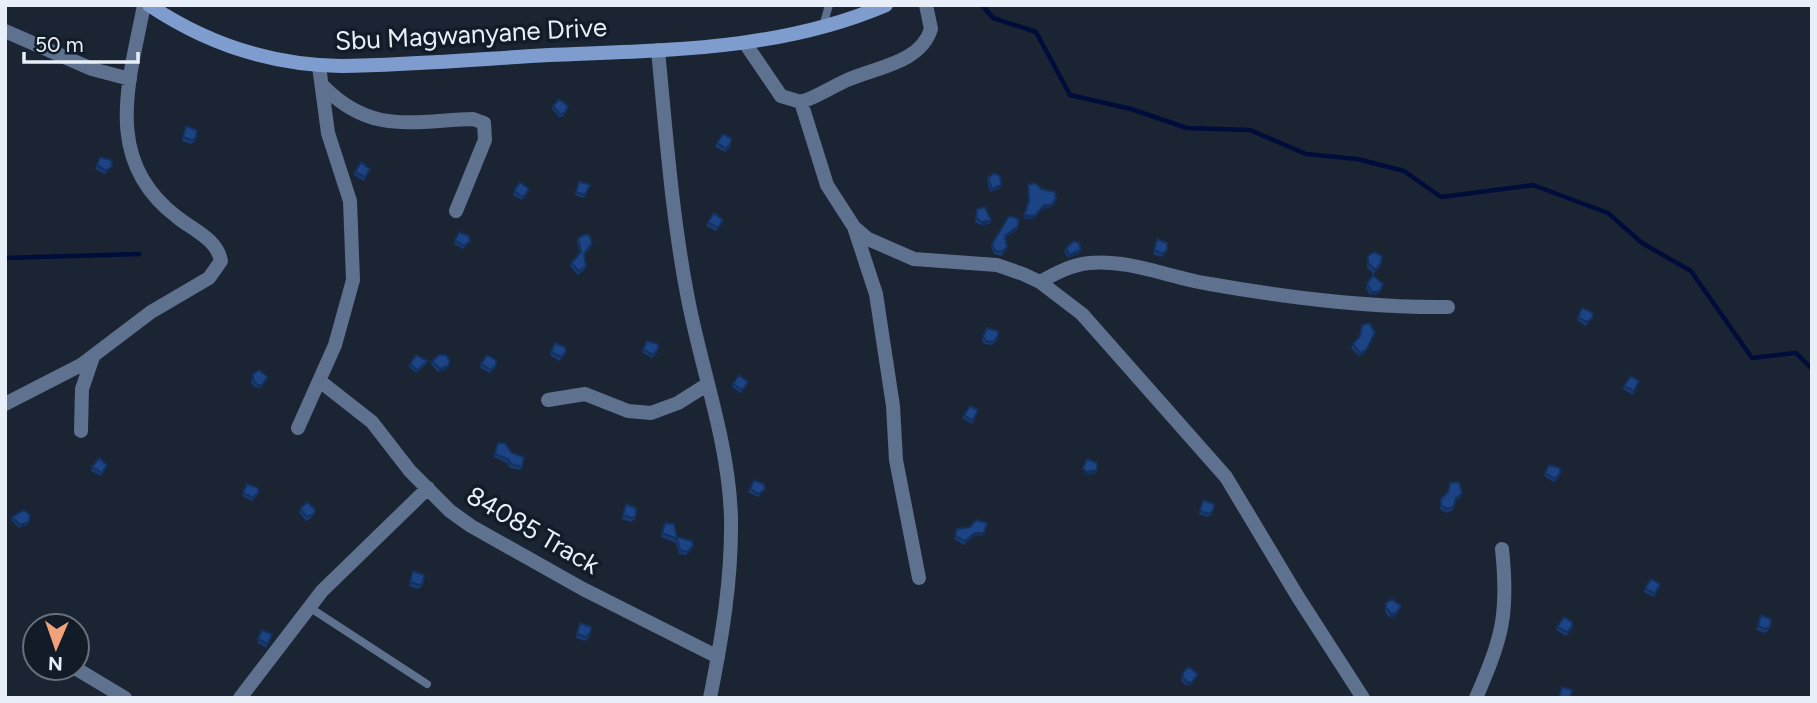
<svg xmlns="http://www.w3.org/2000/svg" width="1817" height="703" font-family="Figtree,sans-serif">
<rect width="100%" height="100%" fill="#1b2432"/>
<g fill="none" stroke-linecap="round" stroke-linejoin="round">
<path stroke="#000c3a" stroke-width="4.5" d="M982,5L993,18L1036,32L1070,95L1131,109L1187,128L1250,130L1306,154L1357,159L1404,171L1441,197L1533,185L1608,213L1642,243L1691,271L1752,358L1796,353L1812,369
M5,258L139,254"/>
<path stroke="#5e718f" stroke-width="8" d="M823,26L829,5
M312,609L427,684"/>
<path stroke="#5e718f" stroke-width="14" d="M5,31L92,69L130,79
M745,43L781,96L801,102L827,185L854,227L868,239L914,259L997,265L1023,274L1040,282L1082,314L1226,477L1298,597L1363,698
M658,50C666,133 672,217 688,299C702,372 729,443 731,518C732,579 722,638 710,698
M323,86C371,135 412,121 473,119L484,123L485,140L456,211
M801,102C817,97 830,88 845,81C875,67 920,64 931,29L926,5
M854,227L876,294L893,406L896,460L919,578
M1040,282C1056,273 1071,265 1089,263C1130,259 1171,278 1210,284C1289,298 1368,308 1448,307
M321,382L372,422L410,471L450,511L471,526L583,589L718,657
M548,400L585,394L628,411L651,413L678,403L708,384
M5,404L81,365L151,312L209,278L221,261C217,239 193,230 177,217C102,160 129,83 144,5
M298,428L335,345L353,280L350,201L328,133L319,66
M81,431L82,389L93,357
M75,668L125,698
M240,698L322,591L428,488
M1476,698C1502,638 1509,615 1502,549"/>
<path stroke="#7e9dce" stroke-width="14" d="M149,5C207,44 271,65 341,66C411,65 480,59 549,55C663,50 779,51 886,5"/>
</g>
<path fill="#183a72" d="M553,106H568L564,116L559,117L552,109Z
M186,126L195,141L191,144L182,141Z
M717,143H731L730,147L725,152L715,147Z
M100,157L110,169L105,174L95,169Z
M355,172H369L364,181L354,175Z
M988,178L1001,185L1000,189L990,192L987,181Z
M579,181L590,185L584,198L575,195Z
M514,191L528,193L522,200L513,195Z
M977,209L991,220L990,224L981,225L975,222Z
M723,220L716,231L706,226L708,222Z
M1017,230L1005,238L1006,250L1001,256L994,254L991,247L992,244Z
M459,232L468,244L463,249L454,244Z
M578,238L591,247L584,256L585,269L578,275L570,266L571,263L580,254L577,242Z
M1157,239L1165,254L1161,257L1153,254Z
M1066,248L1081,250L1079,254L1068,258L1064,251Z
M1368,256L1381,263L1380,267L1373,274L1367,267V259Z
M1367,284H1383L1378,294L1370,295L1366,288Z
M1582,308L1591,320L1586,326L1577,320Z
M1362,325L1365,353L1359,356L1351,348L1353,344L1359,337Z
M987,328L998,336L997,340L992,345L984,344L982,340Z
M647,341L658,349L657,353L652,358L642,352Z
M555,343L566,352L565,355L559,361L550,355Z
M428,361L427,364L416,373L409,367L410,364Z
M432,361L447,369L438,372L431,364Z
M481,364L496,365L495,368L490,373L480,368Z
M253,374L266,380L261,388H256L251,383Z
M1639,381L1633,395L1623,389L1624,386Z
M733,384L747,385L741,393L732,387Z
M978,410L972,424L962,418L964,415Z
M498,443L512,453L524,457L521,470L510,468L507,463L494,457Z
M107,465L101,476L91,471L92,467Z
M1549,465L1559,477L1554,482L1544,476Z
M754,480L763,492L758,497L748,492Z
M1450,483L1461,496L1455,501L1453,510L1446,513L1440,509V502L1441,499L1448,493Z
M247,484L257,496L252,501L242,496Z
M1203,500L1212,514L1208,517L1199,514Z
M626,504L636,515L635,519L631,522L622,519Z
M300,509L313,517L306,521L299,512Z
M12,517L28,525L19,528L11,520Z
M665,523L677,537L693,546L691,550L686,555L679,554L676,543L661,537Z
M957,529L983,536H974L964,545L954,539Z
M413,571L423,583L422,586L418,589L409,586Z
M1660,584L1654,597L1644,592L1645,588Z
M1386,603L1400,609L1395,617H1389L1385,612Z
M1761,615L1769,630L1765,633L1756,630Z
M580,623L590,636L585,641L576,638Z
M1557,627L1571,630L1566,636L1556,630Z
M262,630L272,634L266,648L257,642Z
M1183,672L1198,674L1191,685L1186,686L1181,680Z"/>
<path fill="#14305d" d="M1001,185L1000,189L990,192L992,189Z
M1056,199L1055,203L1050,208L1042,209L1034,219H1023L1024,215Z
M991,220L990,224L981,225L982,222Z
M1018,226L1017,230L1004,239L1005,236Z
M1081,250L1079,254L1068,258L1069,255Z
M1380,291L1378,294L1370,295L1372,292Z
M1375,332L1365,353L1359,356L1360,353Z
M428,361L427,364L416,373L417,370Z
M448,366L447,369L438,372L440,369Z
M268,377L261,388H256L257,385Z
M1097,470L1096,474L1084,475L1086,472Z
M29,522L28,525L19,528L20,525Z
M975,533H984L983,536H974L964,545L965,541Z
M1401,606L1395,617H1389L1391,614Z
M1198,674L1191,685L1186,686L1187,682Z"/>
<path fill="#1c4485" stroke="#14305d" stroke-width="2" d="M559,99L568,106L565,113L560,114L553,106Z
M186,126L197,130L196,138L192,140L183,137Z
M723,134L731,138V143L726,149L717,143Z
M100,157L111,160L112,166L106,171L97,165Z
M361,162L370,169L365,177L355,172Z
M994,173L1000,176L1001,185L992,189L988,178Z
M579,181L590,185L585,195L576,192Z
M520,182L529,189L523,197L514,191Z
M1035,183L1042,189L1055,192L1056,199L1051,205H1044L1035,216L1024,215L1029,201L1028,185Z
M985,207L991,220L982,222L976,218L977,209Z
M714,213L723,220L718,228L708,222Z
M1009,216L1019,219L1018,226L1005,236L1007,247L1002,252L995,251L992,244Z
M459,232L469,236L470,241L464,246L455,240Z
M586,234L590,236L592,243L584,254L586,266L579,271L571,263L581,252L578,238Z
M1157,239L1167,243V250L1163,254L1154,250Z
M1074,241L1079,243L1081,250L1069,255L1066,248Z
M1374,252L1382,256L1381,263L1375,270L1368,263V256Z
M1373,275L1383,284L1380,291L1372,292L1367,284Z
M1582,308L1592,312L1593,317L1587,322L1578,317Z
M1369,323L1375,332L1367,349L1360,353L1353,344L1360,336L1362,325Z
M987,328L998,331V336L993,342L986,341L983,336Z
M647,341L658,344V349L653,355L643,349Z
M555,343L565,347L566,352L561,357L551,352Z
M416,355L428,361L417,370L410,364Z
M439,355H446L450,361L448,366L440,369L432,361Z
M487,355L496,360V365L491,370L481,364Z
M259,370L268,377L262,385H257L253,379V374Z
M739,375L748,382L742,390L733,384Z
M1631,376L1639,381L1634,391L1624,386Z
M970,406L978,410L973,421L964,415Z
M498,443H505L512,453L524,457L522,467L511,464L508,459L495,454Z
M99,458L107,465L102,473L92,467Z
M1087,459L1097,463V470L1086,472L1083,468Z
M1549,465L1560,468V473L1555,479L1545,473Z
M754,480L764,484L765,489L759,494L750,489Z
M1459,482L1462,493L1456,498L1454,506L1448,509L1441,506V499L1448,492L1450,483Z
M247,484L258,488V493L253,498L243,493Z
M1203,500L1214,504L1213,511L1209,514L1200,511Z
M307,502L315,509L314,514L307,517L300,509Z
M626,504L636,508V515L632,518L623,515Z
M24,510L30,515L29,522L20,525L12,517Z
M976,520L987,523L984,533H975L965,541L955,536L957,529L970,527Z
M665,523L674,524L677,537L692,541L693,546L687,552L680,550L677,539L662,533Z
M413,571L424,575L423,583L419,585L410,582Z
M1651,579L1660,584L1655,594L1645,588Z
M1392,599L1401,606L1396,613L1391,614L1386,608V603Z
M1761,615L1771,619L1770,627L1766,629L1758,626Z
M1564,617L1572,622V627L1567,632L1557,627Z
M580,623L591,627V632L586,637L577,634Z
M262,630L272,634L268,644L258,639Z
M1189,667L1198,674L1192,682H1187L1183,677V672Z
M1562,687L1572,690L1570,698L1559,697Z"/>
<g text-anchor="middle" dominant-baseline="central" stroke-width="7" stroke-linejoin="round" paint-order="stroke">
<g font-size="26" fill="#e9eff8" stroke="#121b28">
<text transform="translate(471 34) rotate(-3)">Sbu Magwanyane Drive</text>
<text transform="translate(533 530) rotate(30)">84085 Track</text>
</g>
</g>
<rect width="1817" height="703" fill="none" stroke="#e9eff8" stroke-width="14"/>
<g transform="translate(56 647) rotate(182)"><circle r="33" fill="#121b28" stroke="#68707b" stroke-width="2"/>
<path d="M0-5L12 26L0 18L-12 26Z" fill="#f0a378"/>
<text y="-10" font-size="19" font-weight="bold" text-anchor="middle" fill="#e9eff8">N</text>
</g>
<path d="M24 52v10h114v-10" fill="none" stroke="#e9eff8" stroke-width="3.5"/>
<text x="35" y="52" font-size="21" fill="#e9eff8" stroke="#121b28" stroke-width="5" paint-order="stroke">50 m</text>
</svg>
